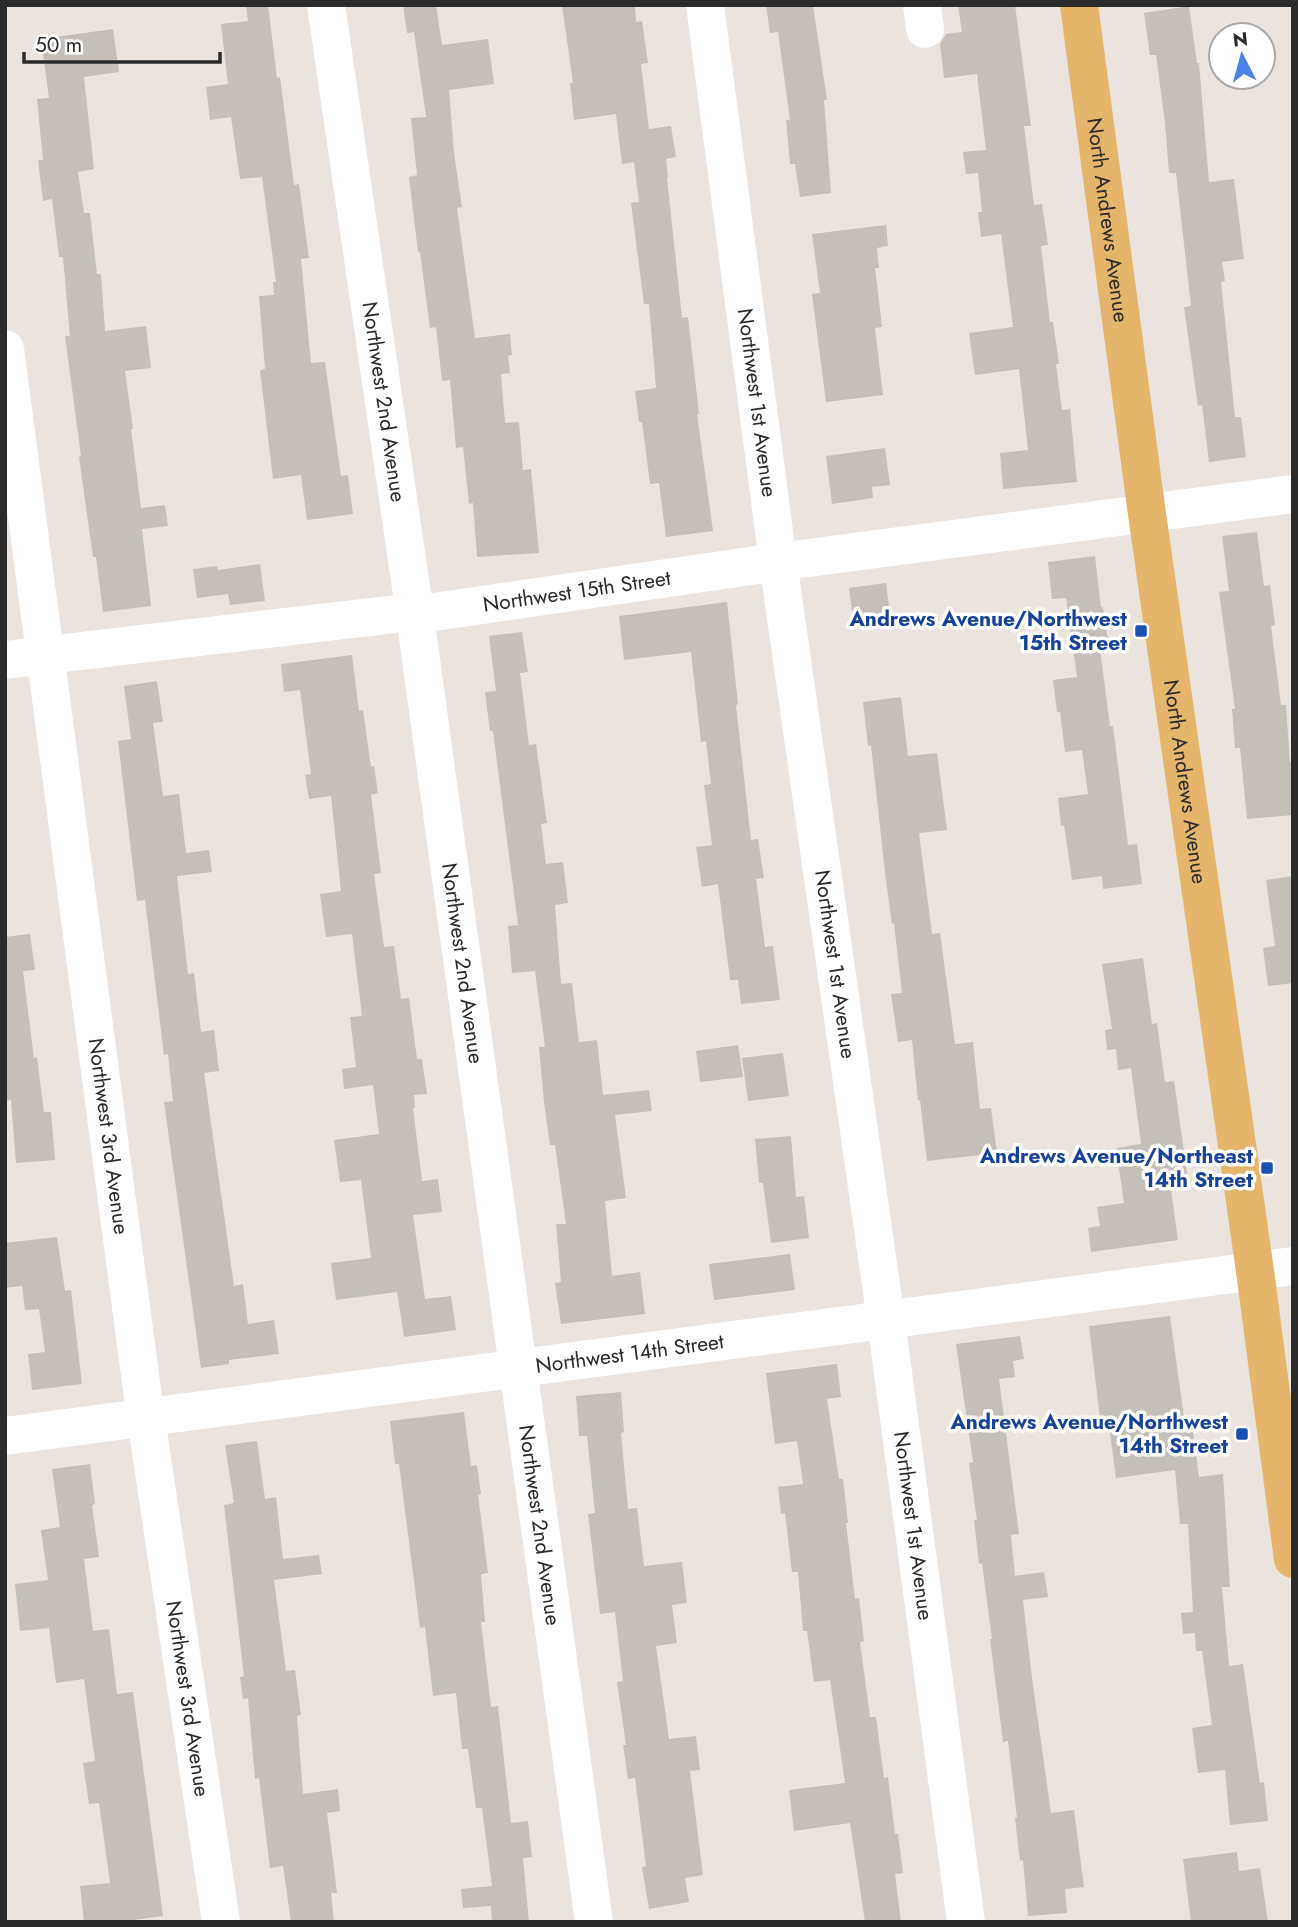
<svg xmlns="http://www.w3.org/2000/svg" width="1298" height="1927" font-family="Jost,sans-serif">
<rect width="100%" height="100%" fill="#ebe3de"/>
<path fill="#c4bfb9" d="M262,5H268L277,78L280,77L294,185L299,184L309,258L301,259L311,363L325,362L341,476L348,475L353,514L307,520L301,475L273,479L260,370L265,369L259,296L274,295L273,282H276L262,177L240,179L231,117L210,120L206,87L228,84L221,24L248,21L246,7Z
M403,5H436L442,45L488,39L494,84L449,90L454,153L462,207L457,208L475,338L510,334L512,355L508,356L510,373L501,374L505,423L519,422L523,470L531,469L539,553L477,557L473,503L469,504L463,447L456,448L450,380L442,381L436,327L430,328L420,252H418L409,177L417,175L411,118L426,117L414,32L407,33Z
M562,5H635L636,22L642,21L648,63L641,64L649,129L671,126L676,157L666,159L668,178H667L682,318L688,317L699,414H697L713,531L666,537L659,483L650,484L642,422H639L635,391L656,388L649,304H644L631,203L639,202L634,162L622,164L616,114L574,120L570,83H573Z
M766,5H813L827,100H824L831,193L800,197L795,164H790L786,120H790L778,32L770,33Z
M958,5H1015L1031,126H1024L1034,205L1042,204L1048,245L1041,246L1050,322H1053L1059,364H1056L1062,410L1070,409L1077,482L1003,489L1000,453L1028,450L1019,369L975,375L969,333L1013,327L1001,234L981,237L978,212H982L978,173L966,174L963,152L986,150L977,74L944,78L940,44L946,34L962,32Z
M1189,6L1197,63H1199L1209,182L1234,179L1244,259L1222,262L1225,281L1221,282L1235,417H1241L1246,457L1209,462L1202,405L1198,406L1184,307L1191,306L1176,173H1169L1165,122L1156,55H1150L1144,13Z
M113,29L119,72L84,77L94,169L78,172L84,213H90L97,274H101L105,331L146,326L151,368L125,371L133,429H131L141,508L165,505L168,526L142,529L151,606L103,612L96,557H93L79,457L81,456L65,336H70L63,257H59L52,199L43,201L38,160H43L37,99L49,98L41,39Z
M886,225L888,246L877,248L879,268H875L882,327L875,328L883,395L826,402L812,294L820,293L812,234Z
M885,448L890,485L872,487L873,498L832,504L826,456Z
M1257,532L1264,586L1270,585L1275,625L1271,626L1281,705H1286L1290,762H1293V815L1247,819L1240,748H1235L1232,709H1235L1219,592L1229,591L1222,536Z
M1095,556L1101,608L1103,607L1109,648L1100,649L1110,726H1113L1128,845L1137,844L1142,884L1103,889L1102,876L1072,880L1064,825L1061,826L1058,798L1088,794L1082,750L1065,752L1060,712H1057L1053,680L1077,677L1066,598L1052,599L1048,562Z
M260,564L265,601L230,605L228,594L197,598L193,569L217,566L218,570Z
M886,583L891,622L854,627L849,588Z
M727,602L738,704L736,705L751,840L758,839L764,878L756,879L765,947L773,946L780,1000L741,1004L738,980H730L718,884L702,887L696,847L712,845L704,785L711,784L706,741L701,742L691,652L624,660L619,616Z
M522,632L528,672L520,673L529,745L536,744L547,823L541,824L546,864L563,862L568,903L555,905L561,984L572,983L579,1042L597,1040L603,1095L649,1090L652,1111L615,1115L626,1198L605,1201L612,1276L640,1272L645,1314L561,1324L555,1283L561,1282L556,1224H566L555,1145H550L544,1102L539,1047H545L535,971L512,973L508,926L518,925L493,731H490L485,692L496,691L489,636Z
M352,655L359,711L363,710L371,767L374,766L378,793L371,795L381,873L374,874L384,947L394,946L401,999L409,998L417,1059H422L427,1094L414,1095L415,1108H413L422,1181L438,1179L442,1212L413,1215L425,1299L451,1296L456,1330L404,1337L397,1292L336,1300L331,1263L371,1258L361,1180L340,1182L334,1140L379,1134L373,1085L344,1089L342,1069L356,1067L350,1017L362,1016L352,934L326,937L320,894L341,891L331,796L309,799L305,775L311,774L300,690L284,692L281,664Z
M157,681L163,722L153,723L163,796L179,794L186,853L209,850L212,872L177,876L188,974L194,973L201,1032L214,1030L219,1071L204,1073L234,1286L243,1284L248,1324L274,1320L279,1354L229,1360V1364L201,1368L164,1102L173,1101L168,1054L164,1055L145,900L137,901L118,741L131,739L124,686Z
M901,697L908,756L937,753L947,830L919,833L932,934L940,933L955,1044L973,1042L980,1109L991,1108L997,1153L927,1161L920,1100L918,1101L912,1040L898,1042L891,994L902,993L894,923L892,924L886,881L871,745L868,746L863,702Z
M1293,876V983L1268,986L1263,948L1275,946L1266,880Z
M30,934L35,970L23,971L34,1058L37,1057L44,1112H51L55,1160L16,1163L11,1100L5,1101V937Z
M1143,958L1152,1024L1157,1023L1165,1082L1174,1081L1188,1180L1170,1183L1178,1240L1091,1252L1088,1228L1100,1226L1097,1207L1124,1203L1116,1148L1141,1144L1131,1068L1118,1070L1116,1049L1107,1050L1105,1030L1112,1029L1102,964Z
M738,1045L743,1077L700,1082L696,1051Z
M783,1053L789,1096L748,1101L742,1058Z
M791,1136L796,1197L804,1196L809,1238L771,1243L763,1183H759L755,1139Z
M57,1237L65,1291L71,1290L82,1384L32,1390L28,1354L45,1352L39,1309L25,1310L22,1286L5,1288V1243Z
M790,1254L795,1290L714,1300L709,1264Z
M1170,1316L1185,1425L1192,1424L1199,1477L1223,1474L1230,1587H1222L1229,1666L1243,1664L1260,1783L1264,1782L1268,1821L1230,1825L1225,1770L1198,1773L1192,1728L1212,1725L1202,1651H1196L1195,1633L1183,1634L1181,1613L1193,1612L1188,1524H1180L1175,1470L1116,1478L1109,1426L1101,1427L1089,1326Z
M1020,1336L1024,1359L1013,1361L1015,1377L999,1379L1019,1534L1011,1535L1015,1576L1044,1572L1048,1597L1023,1600L1032,1678L1051,1813L1074,1810L1084,1887L1065,1889L1067,1913L1028,1916L1023,1860L1020,1861L1015,1818H1017L1008,1741L1003,1742L990,1639H992L982,1563L979,1564L974,1520H977L969,1463L973,1462L956,1344Z
M837,1364L841,1397L827,1399L839,1479H843L848,1523H846L855,1599L859,1598L864,1641L860,1642L870,1717H876L884,1778L888,1777L895,1834H898L903,1873L895,1874L901,1922H865L850,1823L794,1831L789,1790L845,1783L830,1680L814,1682L807,1631H803L798,1572H792L785,1513L781,1514L778,1487L803,1484L797,1441L775,1444L766,1373Z
M621,1392L624,1432L621,1433L628,1509L637,1508L644,1566L682,1562L687,1603L672,1605L677,1643L656,1646L669,1739L696,1736L700,1770L690,1771L703,1875L685,1878L689,1902L649,1909L642,1867L646,1866L635,1778L628,1779L623,1745H626L617,1682L623,1681L615,1612L600,1614L588,1514L595,1513L587,1436H579L576,1396Z
M464,1412L471,1466L477,1465L481,1494L478,1495L488,1573L481,1574L485,1622H481L491,1707L498,1706L511,1823L528,1821L532,1857L523,1858L529,1922H492L491,1906L463,1908L461,1889L492,1886L482,1808H476L468,1749H462L456,1693L433,1696L425,1627L420,1628L399,1464H395L390,1421Z
M257,1441L265,1499L276,1497L283,1559L319,1555L322,1574L274,1580L286,1671L295,1670L301,1715L297,1716L303,1794L338,1789L340,1811L327,1813L337,1893H331L334,1922H291L283,1866L270,1868L259,1778L255,1779L248,1698L243,1699L240,1677L244,1676L224,1505L234,1503L225,1445Z
M90,1464L95,1504L92,1505L99,1557L84,1559L93,1631L109,1629L117,1694L133,1692L163,1916L119,1922H84L80,1886L110,1883L99,1803L89,1804L83,1763L95,1761L84,1679L56,1683L49,1628L20,1631L15,1584L48,1580L41,1530L60,1527L52,1469Z
M1237,1852L1239,1871L1260,1868L1268,1922H1191L1183,1859Z"/>
<g fill="none" stroke-linecap="round" stroke-linejoin="round">
<g stroke="#fff" stroke-width="38">
<path id="s1" d="M326,5L412,594L594,1922"/>
<path id="s2" d="M705,5L778,562L886,1320L966,1922"/>
<path d="M922,5L925,29"/>
<path id="s3" d="M5,349L143,1398L221,1922"/>
<path id="s4" d="M5,660L413,612H434L778,562L1293,494"/>
<path id="s5" d="M5,1436L1293,1266"/>
</g>
<path stroke="#e4b56a" stroke-width="38" id="s6" d="M1079,5L1147,514L1255,1271L1293,1559"/>
</g>
<g fill="#1a4fb4" stroke="#fff" stroke-width="2.5">
<rect x="1134" y="624" width="14" height="14" rx="3.5"/>
<rect x="1260" y="1161" width="14" height="14" rx="3.5"/>
<rect x="1235" y="1427" width="14" height="14" rx="3.5"/>
</g>
<g text-anchor="middle" dominant-baseline="central" stroke-width="7" stroke-linejoin="round" paint-order="stroke">
<g font-size="21" fill="#2b2b2b" stroke="#fff">
<text stroke="none"><textPath href="#s6" startOffset="217">North Andrews Avenue</textPath></text>
<text stroke="none"><textPath href="#s1" startOffset="401">Northwest 2nd Avenue</textPath></text>
<text stroke="none"><textPath href="#s2" startOffset="401">Northwest 1st Avenue</textPath></text>
<text stroke="none"><textPath href="#s4" startOffset="576">Northwest 15th Street</textPath></text>
<text stroke="none"><textPath href="#s6" startOffset="784">North Andrews Avenue</textPath></text>
<text stroke="none"><textPath href="#s1" startOffset="968">Northwest 2nd Avenue</textPath></text>
<text stroke="none"><textPath href="#s2" startOffset="968">Northwest 1st Avenue</textPath></text>
<text stroke="none"><textPath href="#s3" startOffset="794">Northwest 3rd Avenue</textPath></text>
<text stroke="none"><textPath href="#s5" startOffset="630">Northwest 14th Street</textPath></text>
<text stroke="none"><textPath href="#s1" startOffset="1535">Northwest 2nd Avenue</textPath></text>
<text stroke="none"><textPath href="#s2" startOffset="1535">Northwest 1st Avenue</textPath></text>
<text stroke="none"><textPath href="#s3" startOffset="1362">Northwest 3rd Avenue</textPath></text>
</g>
<g font-size="21" font-weight="bold" fill="#164399" stroke="#fff" text-anchor="end">
<text x="1127" y="619">Andrews Avenue/Northwest<tspan x="1127" dy="24">15th Street</tspan></text>
<text x="1253" y="1156">Andrews Avenue/Northeast<tspan x="1253" dy="24">14th Street</tspan></text>
<text x="1228" y="1422">Andrews Avenue/Northwest<tspan x="1228" dy="24">14th Street</tspan></text>
</g>
</g>
<rect width="1298" height="1927" fill="none" stroke="#2b2b2b" stroke-width="14"/>
<g transform="translate(1242 56) rotate(354)"><circle r="33" fill="#ffffff" stroke="#aaaaaa" stroke-width="2"/>
<path d="M0-5L12 26L0 18L-12 26Z" fill="#4d82ea"/>
<text y="-10" font-size="19" font-weight="bold" text-anchor="middle" fill="#2b2b2b">N</text>
</g>
<path d="M24 52v10h196v-10" fill="none" stroke="#2b2b2b" stroke-width="3.5"/>
<text x="35" y="52" font-size="21" fill="#2b2b2b" stroke="#ffffff" stroke-width="5" paint-order="stroke">50 m</text>
</svg>
